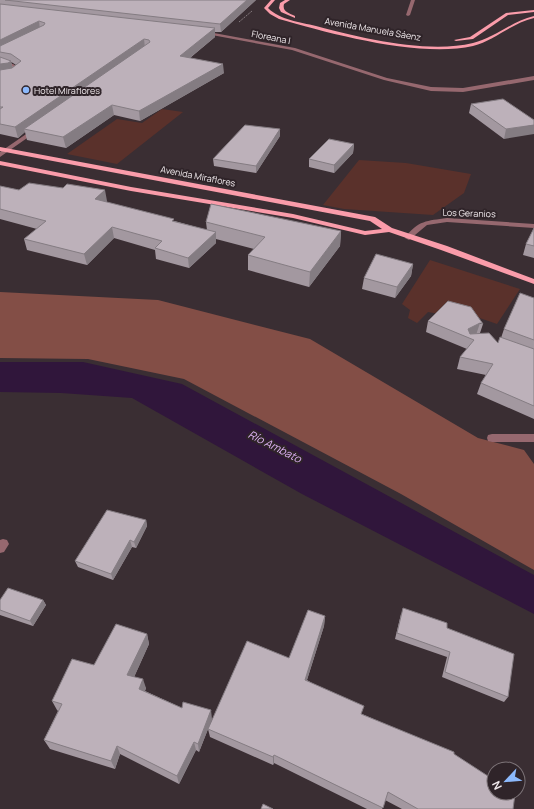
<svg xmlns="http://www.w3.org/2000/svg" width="534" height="809" font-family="Manrope,sans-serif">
<rect width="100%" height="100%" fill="#3a2e33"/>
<path fill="#5a312b" d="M162,109L183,112L117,164L67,154L117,119L142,123Z
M359,160L406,163L471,174L464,193L433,215L344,209L323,205Z
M430,260L520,289L497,324L445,306L439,314L428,312L417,323L408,318L410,310L402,304Z"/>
<path fill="#834e46" d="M0,292L158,300L310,339L478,438L524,450L534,464V570L401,494L184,379L88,359L0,358Z"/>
<path fill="#30163b" d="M0,362H83L182,384L534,575V614L302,494L132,398L61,393L0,392Z"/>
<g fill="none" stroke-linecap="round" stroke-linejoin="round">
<path stroke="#867c80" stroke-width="1" stroke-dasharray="2 1" stroke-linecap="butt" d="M239,22L252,11"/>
<path fill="#96686f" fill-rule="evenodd" d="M411,0H415L410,15L408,16L406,15Z
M203,31L295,48L387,78L431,87L463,88L534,76V80L463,92L431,91L384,80L292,50L201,33Z
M0,62L13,64L22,70L14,76L0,79V75L11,74L16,70L10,66L0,64Z
M35,128L40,129L0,157V152Z
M447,218L534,224V228L447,222L427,225L409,240L405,238C418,220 427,221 447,218Z
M492,434H534V442H492L488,441L487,438L488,435Z
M3,539L7,540L9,544L4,552L0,553V540Z"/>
<path fill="#fa9caa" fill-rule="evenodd" d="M271,0H275L268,8C280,20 300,22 316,26C360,38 428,54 473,43C495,38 512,21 534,16V18C512,23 495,40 473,46C420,58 331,34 279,19L270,14L264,8Z
M285,0H290L284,4C282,12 289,13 295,16V18L281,12L279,8L280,3Z
M534,10V12L508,15L473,39L456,41L454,40L470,37L506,13Z
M0,147L375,217L392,228L447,246L534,279V284L441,250L389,232L365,235L293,218L131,191L0,165V161L131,187L293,214L365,231L382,229L370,221L0,151Z"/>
</g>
<path fill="#a398a0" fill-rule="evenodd" d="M0,0H256L221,32H215V37L190,58L224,73L140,121L114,115L66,148L27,140L25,132L18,138L0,134ZM11,62L13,63L16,65L13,68Z
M471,104L534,120L504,139L469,113Z
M280,136L256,173L214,166L213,159Z
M354,144L353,153L334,173L309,167V159Z
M0,186L19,190L107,201L106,202L207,230L206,222L341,231L340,246L309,287L248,270V255L254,249L216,239V243L189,268L156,259L155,250L114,238L87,265L27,250L24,239L37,229L0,219Z
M534,228V258L523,255L526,244Z
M413,264L411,276L395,298L362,289L364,278Z
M534,298V419L477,394L481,383L486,375L457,369L460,357L467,349L426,332L428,321L483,324L480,333L498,343L501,338L504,329Z
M146,520L147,526L136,548L132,547L113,580L78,567L75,561Z
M0,600H43L46,605L33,626L0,615Z
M401,614L447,628L508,697L504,702L442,677L447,657L395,639Z
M325,616L324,626L307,680L362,714L454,754L513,809H402L385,800L382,809H367L274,763L273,765L210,737L208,729L199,752L196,750L179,784L120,754L115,769L50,749L44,740L58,711L57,710L52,701L94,665L147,634L149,644L134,677L146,688L145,691L182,708L212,719L208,728L289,658Z"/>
<path fill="#847c82" d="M247,0H256L221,32L220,24Z
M39,21L40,30L0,50V40Z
M215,28V37L181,65L180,56Z
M144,39L145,48L24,129L25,132L18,138L15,127Z
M11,61L13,70L0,74V64Z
M223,64L224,73L140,121L139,111Z
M112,105L114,115L66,148L63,137Z
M534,125V134L504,139L506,129Z
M280,129V136L256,173V166Z
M354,144L353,153L334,173V165Z
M105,190L107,201L98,209L95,199Z
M112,227L114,238L87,265L84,254Z
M341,231L340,246L309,287L310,272Z
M216,232V243L189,268L188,258Z
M413,264L411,276L395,298L397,287Z
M480,323L476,335L470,338L468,329Z
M146,520L147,526L136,548L134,542Z
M130,540L132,547L113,580L111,574Z
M43,600L46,605L33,626L30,621Z
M325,616L324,626L304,689L305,680Z
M147,634L149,644L131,684L127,675Z
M143,679L146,688L142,698L139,689Z
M211,710L212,719L199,752L198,744Z
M194,742L196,750L179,784L177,776Z
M117,746L120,754L115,769L111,761Z
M274,755V763L273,765V757Z"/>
<path fill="#bdb1ba" stroke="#847c82" d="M5,0H247L220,24Z
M0,4L215,28L180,56L223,64L139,111L112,105L63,137L24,129L150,42L149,40L144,39L15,127L0,124V109L3,107H0V70L12,68L21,61L11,54L0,52V46L44,25L45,23L39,21L0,40Z
M0,57L11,61L8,63L0,64Z
M503,99L534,120V125L506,129L471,104Z
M245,125L280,129L256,166L213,159Z
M329,139L354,144L334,165L309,159Z
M29,183L63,188L67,184L105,190L95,199L174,219L172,221L216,232L188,258L155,248L162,241L112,227L84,254L24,239L46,221L0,209V186L19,190Z
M211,204L341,231L310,272L248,255L265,237L206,222Z
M534,228V246L526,244Z
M376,254L413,264L397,287L364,278Z
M520,293L534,298V340L504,329Z
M448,301L471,307L483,324L480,323L468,329L470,334L489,333L498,343L500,337L534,349V406L481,383L493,364L460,357L474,340L428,321Z
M107,510L146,520L134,542L130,540L111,574L75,561Z
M8,588L43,600L30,621L0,610V600Z
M403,608L447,623V628L514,654L508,697L445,672L450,652L397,633Z
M308,610L325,616L305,680L364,706L361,714L454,752V754L494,780V793H513L515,794L513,809H418L388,792L383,808L274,755L273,757L208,729L247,641L289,658Z
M116,624L147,634L127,675L143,679L139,689L182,708L183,702L211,710L198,744L194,742L177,776L117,746L111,761L44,740L62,704L52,701L72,659L94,665Z
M263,804L273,809H261Z"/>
<circle fill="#8cb9fc" stroke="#2f2429" stroke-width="1.5" cx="26" cy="90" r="4"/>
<g text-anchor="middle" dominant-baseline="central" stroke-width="4" stroke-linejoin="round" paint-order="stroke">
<g font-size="9" fill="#f0e9ec" stroke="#2f2429">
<text transform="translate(373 29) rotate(10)">Avenida Manuela Sáenz</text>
<text transform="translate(271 37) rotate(11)">Floreana I</text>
<text transform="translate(198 176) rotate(11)">Avenida Miraflores</text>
<text transform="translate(469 213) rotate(2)">Los Geranios</text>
</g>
<g font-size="9" fill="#f0e9ec" stroke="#2f2429" text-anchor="start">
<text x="34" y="90">Hotel Miraflores</text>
</g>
<g font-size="11" font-style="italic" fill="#dfb3f6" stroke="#2f2429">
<text transform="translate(275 446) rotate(27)">Río Ambato</text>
</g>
</g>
<g transform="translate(506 781) rotate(244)"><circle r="19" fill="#2f2429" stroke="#7c7377"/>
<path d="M0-3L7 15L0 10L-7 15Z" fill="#8cb9fc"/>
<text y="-6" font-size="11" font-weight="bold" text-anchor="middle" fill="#f0e9ec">N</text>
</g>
</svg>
